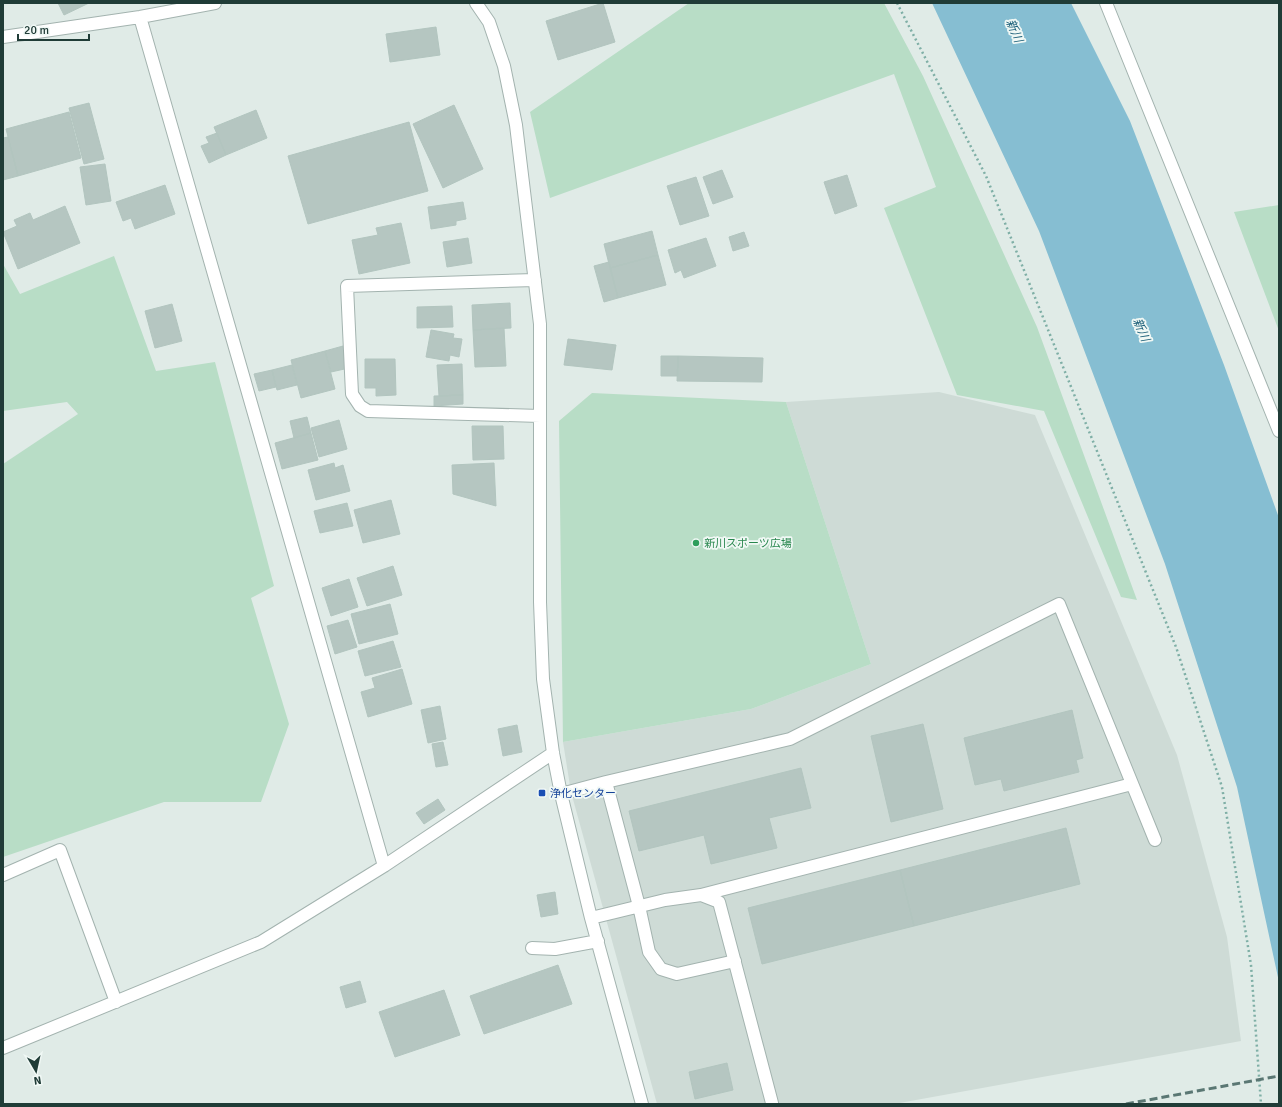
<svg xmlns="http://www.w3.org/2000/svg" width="1282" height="1107" font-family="Signika,'Noto Sans JP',sans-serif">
<rect width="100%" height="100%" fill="#e0ebe7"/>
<path fill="#cedbd6" d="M939,392L1035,415L1177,755L1227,937L1241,1041L894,1104H657L571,792L563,742L751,709L871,664L786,402Z"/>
<path fill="#b8ddc6" d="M689,3H884L923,76L1037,327L1137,600L1121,597L1044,411L957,395L884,208L936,187L894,74L550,198L530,112Z
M1279,205V331L1234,212Z
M114,256L156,371L215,362L274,586L251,598L289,724L261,802H164L3,857V464L78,414L67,402L3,411V264L20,294Z
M592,393L786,402L871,664L751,709L563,742L559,421Z"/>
<path fill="#86bed2" d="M932,3H1071L1130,121L1224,365L1279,518V982L1237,787L1165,564L1039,231Z"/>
<path fill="#b5c6c1" stroke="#b2c5bf" d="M58,3H89L64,15Z
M603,3L615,42L558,60L546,21Z
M436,27L440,55L390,62L386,34Z
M89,103L104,159L84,164L69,108Z
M454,105L483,169L443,188L413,124Z
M256,110L267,138L226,155L214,127Z
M69,112L81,158L18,176L6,129Z
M409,122L428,191L308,224L288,156Z
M217,133L226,155L209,163L201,146L209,143L206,137Z
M8,137L18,176L3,180V138Z
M105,164L111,201L86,205L80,167Z
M722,170L733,197L713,204L703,177Z
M847,175L857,206L835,214L824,182Z
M696,177L709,216L680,225L667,186Z
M165,185L175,214L135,229L131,218L123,221L116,202Z
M463,202L466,219L456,221V225L431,229L428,207Z
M65,206L80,243L18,269L3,232L17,226L14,220L30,213L33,220Z
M401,223L410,263L359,274L352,240L378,235L376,228Z
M652,231L658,255L610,268L604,244Z
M744,232L749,246L733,251L729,237Z
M468,238L472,263L447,267L443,242Z
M706,238L716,266L684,278L681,270L675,273L668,250Z
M658,255L666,285L618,298L610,268Z
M609,262L618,298L604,302L594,266Z
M510,303L511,328L473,330L472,305Z
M172,304L182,341L155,348L145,311Z
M452,306L453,327L417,328V307Z
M504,328L506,366L475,367L473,330Z
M431,330L454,334L453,338L462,339L459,357L450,355L449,361L426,357Z
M568,339L616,345L612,370L564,365Z
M343,346L349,368L331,372L325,351Z
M325,351L335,389L301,398L291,360Z
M661,356H678V376H661Z
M678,356L763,358L762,382L677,381Z
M365,359H395L396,395L376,396V388H365Z
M462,364L463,395L439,396L437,365Z
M292,365L297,385L277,390L272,370Z
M272,370L276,387L259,391L254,374Z
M463,395V404L434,406V396Z
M307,417L311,433L294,438L290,421Z
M339,420L347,449L319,457L311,428Z
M472,426H503L504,459L473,460Z
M311,433L318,460L282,469L275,443Z
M334,463L335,468L343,465L350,491L316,500L308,470Z
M494,463L496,506L453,494L452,465Z
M391,500L400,534L363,543L354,510Z
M347,503L353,526L320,533L314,511Z
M393,566L402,595L367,606L357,578Z
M349,579L358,607L331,616L322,588Z
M390,604L398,634L359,644L351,614Z
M348,620L357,647L335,654L327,626Z
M393,641L401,667L365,676L358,651Z
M402,669L412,704L368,717L361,692L375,688L372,678Z
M440,706L446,739L428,743L421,710Z
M1072,710L1083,758L1076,760L1079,772L1004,791L1001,779L975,785L964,738Z
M923,724L943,809L891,822L871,736Z
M517,725L522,752L503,756L498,729Z
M443,742L448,765L436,767L432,744Z
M801,768L811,808L769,818L777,848L711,864L704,835L639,851L629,811Z
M438,799L445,810L424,824L416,813Z
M1066,828L1080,884L914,926L900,870Z
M900,870L914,926L762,964L748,908Z
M555,892L558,914L541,917L537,895Z
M558,965L572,1004L484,1034L470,996Z
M360,981L366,1002L346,1008L340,987Z
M444,990L460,1035L395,1057L379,1012Z
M727,1063L733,1090L695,1099L689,1072Z"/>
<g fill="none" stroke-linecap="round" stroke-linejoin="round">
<g stroke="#a3b3af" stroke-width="14">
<path id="minor" d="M476,3L489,22L504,66L516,125L540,324V602L543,679L553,753L561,794L591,918L642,1104
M1106,3L1279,431
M140,17L384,866
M3,37L140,17L215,3
M535,280L347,286L352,394L360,406L368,411L540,416
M606,782L639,906L649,952L661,969L677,974L735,961
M561,794L606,782L790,739L1059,604L1155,840
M3,875L60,850L116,1002
M701,895L1132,784
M591,918L665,900L701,895L719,902L772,1103
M532,948L555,949L598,941
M3,1048L261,942L384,866L553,753"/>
</g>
<path stroke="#7fafa6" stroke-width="2.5" stroke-dasharray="2 3" stroke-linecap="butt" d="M897,3L986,176L1176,647L1222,787L1251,965L1261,1104"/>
<use href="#minor" stroke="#fff" stroke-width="12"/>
<path stroke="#5a7773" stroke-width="3" stroke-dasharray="8 4" stroke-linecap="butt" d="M1126,1104L1279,1076"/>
</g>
<circle fill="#2e9e5b" stroke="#f0f8f5" stroke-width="1.5" cx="696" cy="543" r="4"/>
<rect fill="#1a4fb4" stroke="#f0f8f5" stroke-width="1.5" x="538" y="789" width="8" height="8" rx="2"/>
<g text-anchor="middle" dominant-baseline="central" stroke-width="3.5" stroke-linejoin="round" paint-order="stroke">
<g font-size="11" fill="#27864d" stroke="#f0f8f5" text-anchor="start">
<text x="704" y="543">新川スポーツ広場</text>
</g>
<g font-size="11" fill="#164399" stroke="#f0f8f5" text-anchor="start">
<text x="550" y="793">浄化センター</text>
</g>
<g font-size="12" font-style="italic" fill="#1a5e78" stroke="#f0f8f5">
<text transform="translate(1014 31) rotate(67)">新川</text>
<text transform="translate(1141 330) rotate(67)">新川</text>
</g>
</g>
<rect width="1282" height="1107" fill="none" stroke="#203c37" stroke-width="8"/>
<g transform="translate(36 1071) rotate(171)" stroke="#f0f8f5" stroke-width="3" paint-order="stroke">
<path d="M0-3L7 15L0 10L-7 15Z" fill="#203c37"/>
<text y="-6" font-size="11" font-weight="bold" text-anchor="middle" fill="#203c37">N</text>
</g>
<path d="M18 34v6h71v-6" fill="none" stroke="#203c37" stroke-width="2"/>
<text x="24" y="34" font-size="12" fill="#203c37" stroke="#f0f8f5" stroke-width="3" paint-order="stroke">20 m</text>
</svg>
